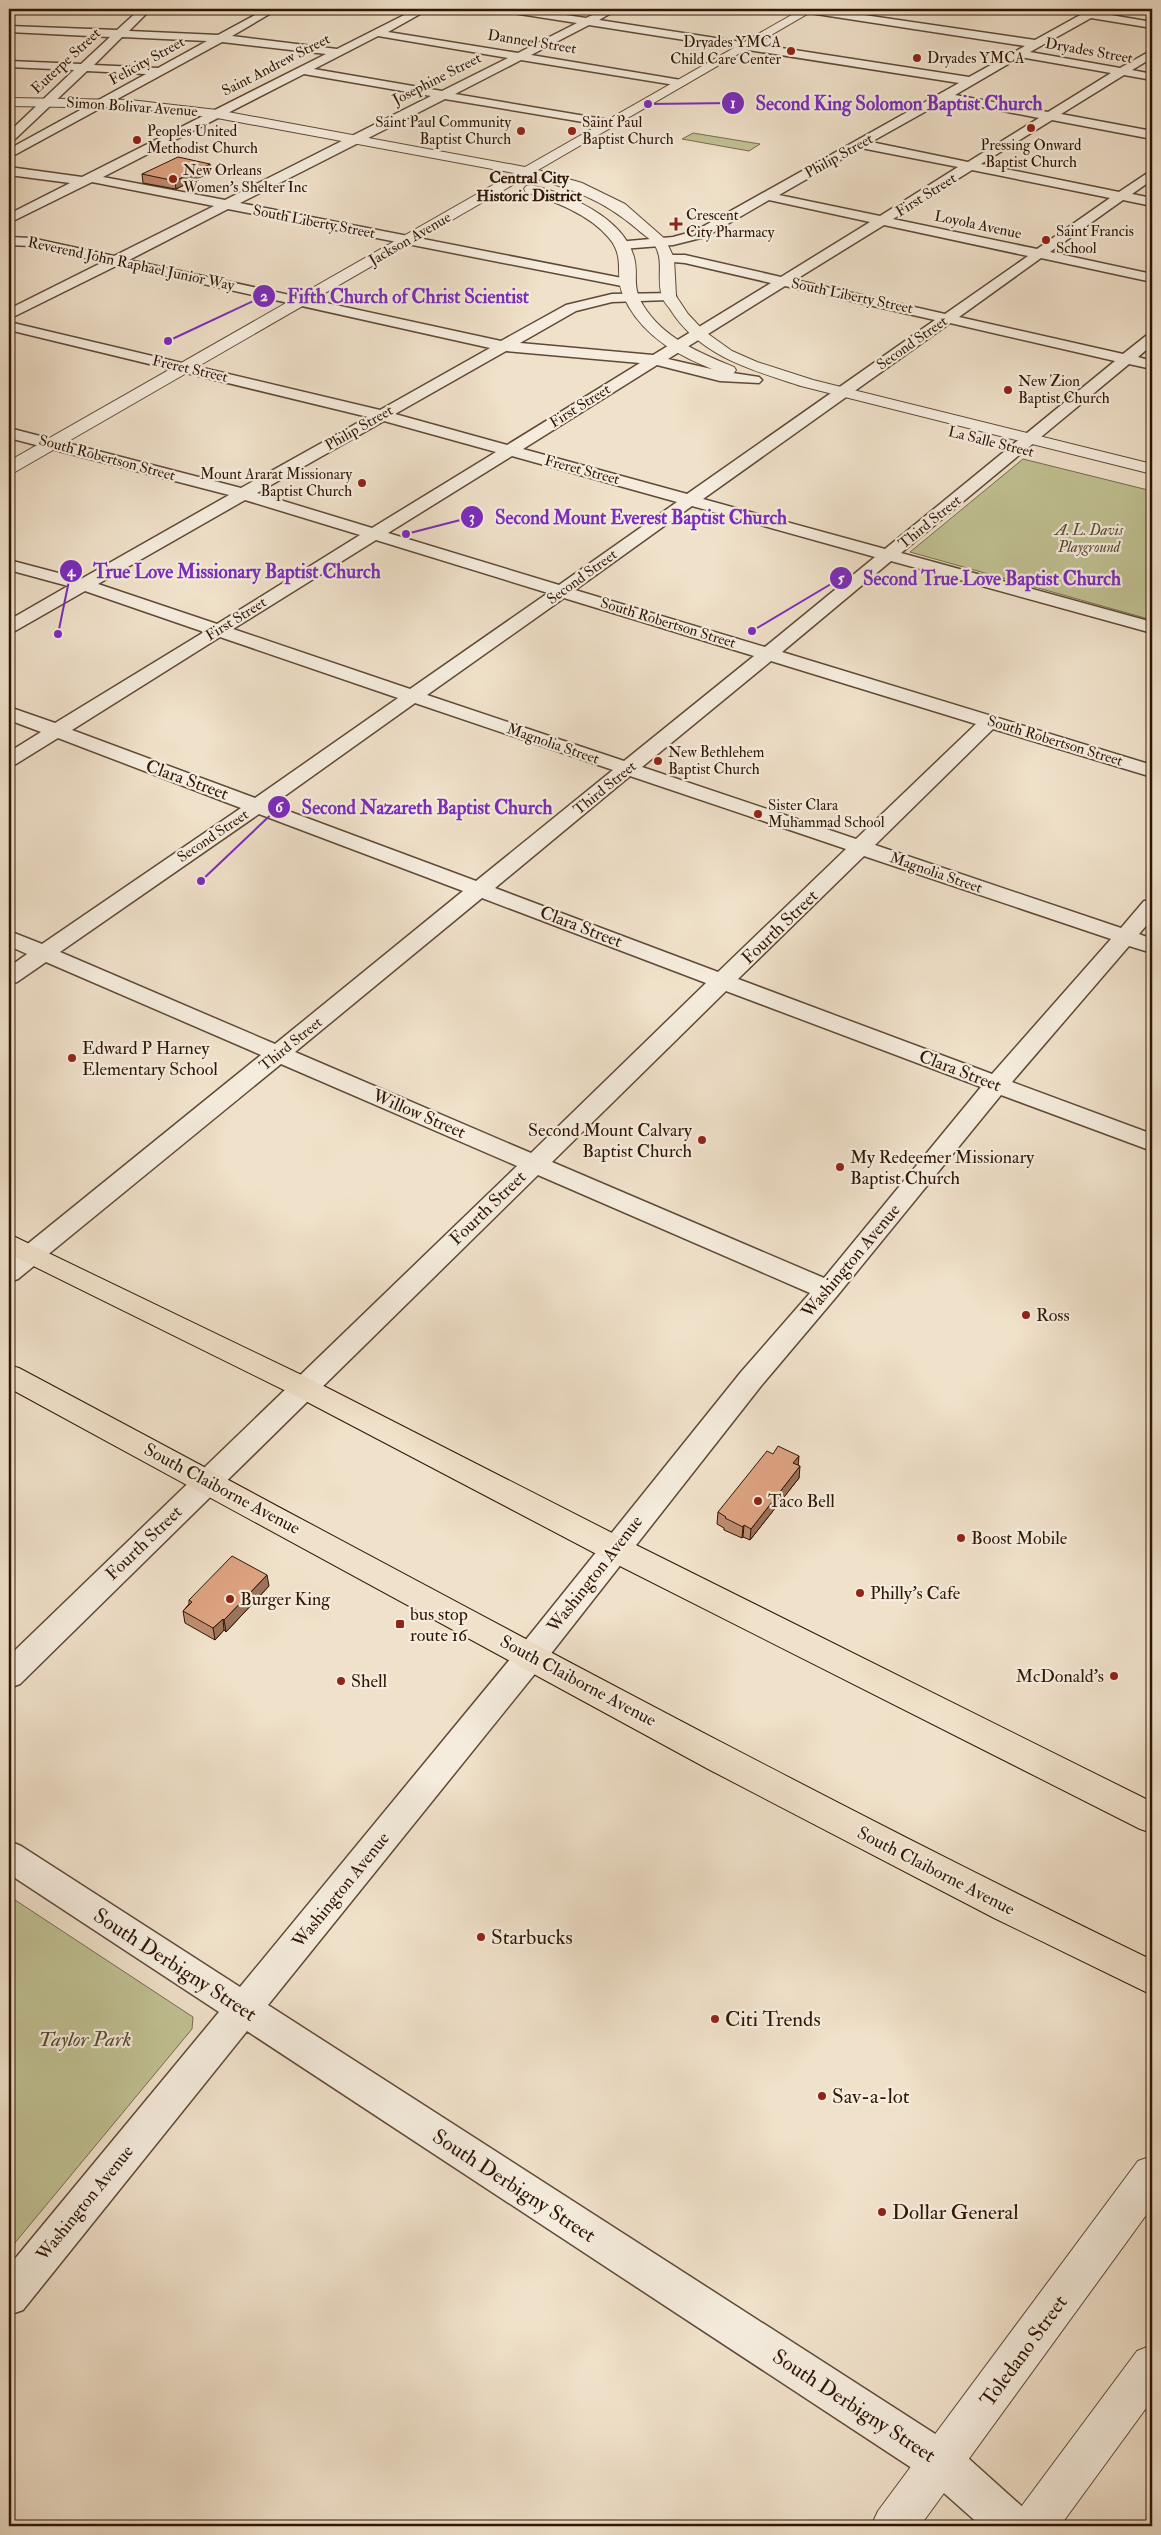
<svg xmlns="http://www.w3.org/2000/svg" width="1161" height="2535" font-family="'IM FELL Double Pica',serif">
<rect width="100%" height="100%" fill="#f0e1ca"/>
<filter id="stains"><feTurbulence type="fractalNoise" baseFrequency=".004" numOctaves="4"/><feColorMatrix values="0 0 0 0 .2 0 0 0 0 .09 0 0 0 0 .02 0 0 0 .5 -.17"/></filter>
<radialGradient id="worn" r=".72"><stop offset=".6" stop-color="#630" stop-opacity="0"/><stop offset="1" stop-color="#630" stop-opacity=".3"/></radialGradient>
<path fill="#c0c193" stroke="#786c4c" d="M693,133L760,144L749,151L682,139Z
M1023,459L1152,491V620L910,552Z
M9,1896L193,2017L192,2029L9,2250Z"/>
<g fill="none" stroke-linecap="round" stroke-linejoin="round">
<g stroke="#5f4936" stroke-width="3">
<path id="minor" d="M140,9H151L129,31L218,35L266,9H278L232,36L337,49L416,9H429L388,32L518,53L577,23L506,12L501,9H525L586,18L605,9H618L599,20L969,77L1025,46L803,12L798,9H823L1035,40L1091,9H1103L1099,13L1152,22V28L1091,18L1030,52L1120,68L1152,50V58L1132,70L1152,74V80L1124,75L1061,114L1152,131V139L1052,120L981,164L1119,192L1152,170V180L1132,194L1152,198V206L1123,200L1050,252L1152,274V282L1041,258L959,317L1123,354L1147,335L1152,334V345L1138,357L1152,361V369L1129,364L901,553L1152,622V633L891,561L782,652L1152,765V777L993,729L875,845L1121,928L1144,901L1152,900V919L1139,934L1152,939V953L1129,946L1012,1082L1152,1134V1151L1001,1095L837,1296L761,1386L542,1665L268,2005L957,2448L1027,2511L1033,2526H981L927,2478L247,2031L23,2310L9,2315V2266L219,2012L9,1874V1841L21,1846L240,1987L520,1647L741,1372L810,1293L538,1175L20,1684L9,1688V1656L517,1166L281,1064L18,1279L9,1282V1259L261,1055L46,962L17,982L9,984V967L27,954L9,946V931L42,944L241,808L58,738L16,764L9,766V752L41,732L9,720V707L55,723L204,632L85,591L15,631L9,632V620L68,586L9,570V560L81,579L229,495L9,438V428L241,488L368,417L9,330V322L380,410L490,348L118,265L9,319V309L103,262L31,246L9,245V237L31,238L114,256L214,206L92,182L9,223V214L70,183L9,175V167L82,177L326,54L222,42L9,158V149L146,74L87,71L13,141L9,142V132L74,70L9,67V61L81,64L110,37L9,32V26L117,30ZM589,25L959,83L695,231L673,237L617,242L615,245L617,248L622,249L673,245L705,237L769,200L870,222L781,277L685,255H662L660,258L662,261L685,263L771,283L653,355L520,343L576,311L612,302L669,300L676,296L674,293L612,294L566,305L501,341L129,260L228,209L627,287L632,286L634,283L632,280L627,279L240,203L445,99L613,127V121L609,120L455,94L521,60L681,86L687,83L681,80L531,55ZM378,36L508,58L442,91L314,69ZM122,37L207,41L158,68L94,65ZM1020,57L1111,73L1048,112L955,95ZM304,74L431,96L225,200L103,177ZM946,100L1039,118L968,162L871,142ZM861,148L958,167L880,216L779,195ZM972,170L1110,198L1037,249L893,219ZM884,225L1028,256L945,314L795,280ZM785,286L935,320L687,494L523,449L657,365L720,381L759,383L762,380L759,377L720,371L668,359ZM950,323L1115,361L885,549L703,499ZM506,351L640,363L507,445L395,414ZM384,421L496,452L372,528L257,493ZM512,456L677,502L559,585L388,533ZM245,500L360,535L217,624L98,584ZM692,506L875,557L765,647L575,590ZM376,540L548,593L410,689L233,629ZM564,598L754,656L624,761L427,695ZM220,637L398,698L255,798L72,730ZM771,661L976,724L856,839L642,767ZM415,703L613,770L476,881L272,805ZM630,776L846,849L718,972L495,888ZM259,814L463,891L275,1044L60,952ZM864,856L1111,939L992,1074L738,979ZM482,898L706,983L531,1153L295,1052ZM726,991L981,1087L824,1278L552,1162Z"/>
</g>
<g stroke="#5f4936" stroke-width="2">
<path id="tertiary" d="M802,9H816L538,170L582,183L625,204L665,239L674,258L676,296L688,314L704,331L732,351L757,362L813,380L1152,464V474L801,386C752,370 699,356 670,309C667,305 663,301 662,296C656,279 665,260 654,244C650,238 642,234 637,229C602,199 571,189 528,176L15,472L9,473V461L514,173L217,118L130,108L9,106V98L130,100L217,110L525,167Z
M531,185C568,194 623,217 634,257C639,276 631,285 643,305C663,338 700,353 734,367L736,370L734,373C724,376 714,370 705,366C671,352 638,331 623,295C614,275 626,258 609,238C589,214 555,202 526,192L524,189L526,186Z
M1152,2156V2207L920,2526H871L878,2511L1138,2161Z
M1152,2345V2400L1060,2526H1011L1018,2511L1137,2351Z"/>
</g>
<g stroke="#2f1605" stroke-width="2">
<path id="primary" d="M9,1234L312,1380L626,1540L1152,1802V1833L1140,1829L604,1558L292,1394L9,1254Z
M9,1365L19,1368C395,1568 769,1774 1152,1960V1995L994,1918L708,1769L9,1388Z"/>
</g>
<use href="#minor" fill="#f5ecdd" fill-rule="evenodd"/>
<use href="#tertiary" fill="#f5ecdd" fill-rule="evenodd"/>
<use href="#primary" fill="#f0e1ca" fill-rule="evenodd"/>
</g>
<path fill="#be8c6f" stroke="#2f1605" d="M211,172L176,189L143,183L142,174Z
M798,1465L799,1478L750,1540L743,1537L742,1538L724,1530V1528L717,1524L718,1512Z
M269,1586L226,1632L224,1630L215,1640L185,1623L183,1611L189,1604V1600Z"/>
<path fill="#9b725a" stroke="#2f1605" d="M210,164L211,172L176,189L175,181Z
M799,1456L798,1468L793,1463Z
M800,1466L799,1478L750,1540L751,1529Z
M744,1525L743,1537L742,1538L743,1527Z
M267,1575L269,1586L226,1632L224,1620Z
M223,1619L224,1630L215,1640L213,1628Z"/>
<path fill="#dda381" stroke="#2f1605" d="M178,157L210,164L175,181L142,174Z
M778,1446L799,1456L793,1463L800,1466L751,1529L744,1525L743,1527L725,1518L726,1517L718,1512L767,1451L773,1454Z
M232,1556L267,1575L224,1620L223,1619L213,1628L183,1611L192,1602L189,1600Z"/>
<g fill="#8f2418" stroke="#f5ecdd" stroke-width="2">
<circle cx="791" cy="51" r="5"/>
<circle cx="917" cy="58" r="5"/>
<circle cx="1031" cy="128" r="5"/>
<circle cx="521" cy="131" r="5"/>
<circle cx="572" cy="131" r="5"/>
<circle cx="137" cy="140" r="5"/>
<circle cx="173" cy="179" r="5"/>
<path d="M673.5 216.5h5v5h5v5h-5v5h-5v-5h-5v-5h5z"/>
<circle cx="1046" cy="240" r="5"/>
<circle cx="1008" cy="390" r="5"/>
<circle cx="362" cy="483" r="5"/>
<circle cx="658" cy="761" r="5"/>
<circle cx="758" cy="814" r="5"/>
<circle cx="72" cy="1058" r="5"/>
<circle cx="702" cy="1140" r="5"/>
<circle cx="840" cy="1167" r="5"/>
<circle cx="1026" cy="1315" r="5"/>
<circle cx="758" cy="1501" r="5"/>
<circle cx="961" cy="1538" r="5"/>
<circle cx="860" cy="1593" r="5"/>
<circle cx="230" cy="1599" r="5"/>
<rect x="395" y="1619" width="10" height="10" rx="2.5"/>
<circle cx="1114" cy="1676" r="5"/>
<circle cx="341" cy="1681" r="5"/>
<circle cx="481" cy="1937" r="5"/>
<circle cx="715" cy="2019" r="5"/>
<circle cx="822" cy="2096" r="5"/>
<circle cx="882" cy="2212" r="5"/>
</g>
<g text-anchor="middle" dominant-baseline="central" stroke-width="4.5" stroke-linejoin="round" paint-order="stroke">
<g font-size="15" fill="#2f1605" stroke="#f5ecdd">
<text transform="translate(532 42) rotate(9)">Danneel Street</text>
<text transform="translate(1089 51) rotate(10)">Dryades Street</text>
<text transform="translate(66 61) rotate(-43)">Euterpe Street</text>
<text transform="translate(147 61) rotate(-29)">Felicity Street</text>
<text transform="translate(276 65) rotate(-27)">Saint Andrew Street</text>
<text transform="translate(437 79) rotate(-27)">Josephine Street</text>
<text transform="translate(132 107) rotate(4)">Simon Bolivar Avenue</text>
<text transform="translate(839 156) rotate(-29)">Philip Street</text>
<text transform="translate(926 195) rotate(-32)">First Street</text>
<text transform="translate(314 222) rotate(11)">South Liberty Street</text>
<text transform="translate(978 225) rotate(12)">Loyola Avenue</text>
<text transform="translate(410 239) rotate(-30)">Jackson Avenue</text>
<text transform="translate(131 264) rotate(12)">Reverend John Raphael Junior Way</text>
<text transform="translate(852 296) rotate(12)">South Liberty Street</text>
<text transform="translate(912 343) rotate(-35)">Second Street</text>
<text transform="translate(190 369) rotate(13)">Freret Street</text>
<text transform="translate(580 406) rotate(-32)">First Street</text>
<text transform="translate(359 428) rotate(-30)">Philip Street</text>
<text transform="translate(991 442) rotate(14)">La Salle Street</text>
<text transform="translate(107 458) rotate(15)">South Robertson Street</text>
<text transform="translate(582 470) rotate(15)">Freret Street</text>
<text transform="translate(930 522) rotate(-39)">Third Street</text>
<text transform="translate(582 577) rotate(-36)">Second Street</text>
<text transform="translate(236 619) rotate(-32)">First Street</text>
<text transform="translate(668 623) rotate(17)">South Robertson Street</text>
<text transform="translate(1055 741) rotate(17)">South Robertson Street</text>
<text transform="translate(553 744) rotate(19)">Magnolia Street</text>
<text transform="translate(605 788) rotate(-39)">Third Street</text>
<text transform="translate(213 836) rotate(-34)">Second Street</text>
<text transform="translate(936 873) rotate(19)">Magnolia Street</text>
<text transform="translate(291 1044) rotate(-39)">Third Street</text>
</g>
<g font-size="15" fill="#2f1605" stroke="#f5ecdd" text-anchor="start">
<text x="781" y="42" text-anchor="end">Dryades YMCA<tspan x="781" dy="17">Child Care Center</tspan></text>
<text x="927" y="58">Dryades YMCA</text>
<text x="511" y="122" text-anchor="end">Saint Paul Community<tspan x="511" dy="17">Baptist Church</tspan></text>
<text x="582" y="122">Saint Paul<tspan x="582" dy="17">Baptist Church</tspan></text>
<text x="147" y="131">Peoples United<tspan x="147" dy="17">Methodist Church</tspan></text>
<text x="1031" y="145" text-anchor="middle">Pressing Onward<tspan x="1031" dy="17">Baptist Church</tspan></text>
<text x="183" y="170">New Orleans<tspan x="183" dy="17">Women's Shelter Inc</tspan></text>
<text x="686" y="215">Crescent<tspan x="686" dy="17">City Pharmacy</tspan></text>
<text x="1056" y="231">Saint Francis<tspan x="1056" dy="17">School</tspan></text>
<text x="1018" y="381">New Zion<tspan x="1018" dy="17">Baptist Church</tspan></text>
<text x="352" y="474" text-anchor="end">Mount Ararat Missionary<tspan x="352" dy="17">Baptist Church</tspan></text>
<text x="668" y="752">New Bethlehem<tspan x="668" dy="17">Baptist Church</tspan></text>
<text x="768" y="805">Sister Clara<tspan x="768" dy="17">Muhammad School</tspan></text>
</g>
<g font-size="15" font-style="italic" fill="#5a4930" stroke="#f5ecdd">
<text x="1089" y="530">A. L. Davis<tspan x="1089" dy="17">Playground</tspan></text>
</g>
<g font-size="16" font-weight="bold" fill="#2f1605" stroke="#f5ecdd">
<text x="529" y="178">Central City<tspan x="529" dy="18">Historic District</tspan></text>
</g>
<g font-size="18" fill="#2f1605" stroke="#f5ecdd">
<text transform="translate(187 780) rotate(20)">Clara Street</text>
<text transform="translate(581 927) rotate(21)">Clara Street</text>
<text transform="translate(780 927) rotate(-44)">Fourth Street</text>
<text transform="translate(960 1071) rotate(21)">Clara Street</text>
<text transform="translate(419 1114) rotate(23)">Willow Street</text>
<text transform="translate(488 1208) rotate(-44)">Fourth Street</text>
<text transform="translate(851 1261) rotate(-50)">Washington Avenue</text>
<text transform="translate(222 1489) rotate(28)">South Claiborne Avenue</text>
<text transform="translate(144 1543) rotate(-44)">Fourth Street</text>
<text transform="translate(595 1574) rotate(-52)">Washington Avenue</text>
<text transform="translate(578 1681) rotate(28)">South Claiborne Avenue</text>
<text transform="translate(936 1871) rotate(27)">South Claiborne Avenue</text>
<text transform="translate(341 1890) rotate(-51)">Washington Avenue</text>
<text transform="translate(85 2203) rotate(-51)">Washington Avenue</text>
</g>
<g font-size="18" fill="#2f1605" stroke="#f5ecdd" text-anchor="start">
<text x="82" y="1048">Edward P Harney<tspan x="82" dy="21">Elementary School</tspan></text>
<text x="692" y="1130" text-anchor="end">Second Mount Calvary<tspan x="692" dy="21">Baptist Church</tspan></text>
<text x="850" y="1157">My Redeemer Missionary<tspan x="850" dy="21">Baptist Church</tspan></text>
<text x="1036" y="1315">Ross</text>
<text x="768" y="1501">Taco Bell</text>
<text x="971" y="1538">Boost Mobile</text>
<text x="870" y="1593">Philly's Cafe</text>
<text x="240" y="1599">Burger King</text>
<text x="410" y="1614">bus stop<tspan x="410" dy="21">route 16</tspan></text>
<text x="1104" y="1676" text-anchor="end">McDonald's</text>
<text x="351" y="1681">Shell</text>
</g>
<g font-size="21" fill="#2f1605" stroke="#f5ecdd" text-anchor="start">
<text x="491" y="1937">Starbucks</text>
<text x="725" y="2019">Citi Trends</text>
<text x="832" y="2096">Sav-a-lot</text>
<text x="892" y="2212">Dollar General</text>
</g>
<g font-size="21" fill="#2f1605" stroke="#f5ecdd">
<text transform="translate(175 1965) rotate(33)">South Derbigny Street</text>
<text transform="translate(514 2186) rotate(33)">South Derbigny Street</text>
<text transform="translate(1024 2351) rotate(-54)">Toledano Street</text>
<text transform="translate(854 2406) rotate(33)">South Derbigny Street</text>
</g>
<g font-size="21" font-style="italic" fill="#5a4930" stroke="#f5ecdd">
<text x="85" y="2039">Taylor Park</text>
</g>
</g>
<path fill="none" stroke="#7b2cbf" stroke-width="2" d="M648 104L733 103M168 341L264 296M406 534L472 517M58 634L71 571M752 631L841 578M201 881L279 807"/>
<g fill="#7b2cbf" stroke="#f5ecdd" stroke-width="2">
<circle cx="648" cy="104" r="5"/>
<circle cx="168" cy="341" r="5"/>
<circle cx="406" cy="534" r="5"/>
<circle cx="58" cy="634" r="5"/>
<circle cx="752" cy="631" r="5"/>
<circle cx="201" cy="881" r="5"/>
<circle cx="733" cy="103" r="12"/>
<circle cx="264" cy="296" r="12"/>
<circle cx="472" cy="517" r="12"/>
<circle cx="71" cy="571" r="12"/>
<circle cx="841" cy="578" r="12"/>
<circle cx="279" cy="807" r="12"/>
</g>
<g font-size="15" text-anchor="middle" font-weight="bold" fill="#fff">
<text x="733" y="108">1</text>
<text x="264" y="301">2</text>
<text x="472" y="522">3</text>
<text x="71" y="576">4</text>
<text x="841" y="583">5</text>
<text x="279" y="812">6</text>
</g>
<g font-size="19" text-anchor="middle" font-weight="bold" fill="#7b2cbf" stroke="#f5ecdd" stroke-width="4.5" stroke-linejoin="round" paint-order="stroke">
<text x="899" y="110">Second King Solomon Baptist Church</text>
<text x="408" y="303">Fifth Church of Christ Scientist</text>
<text x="641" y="524">Second Mount Everest Baptist Church</text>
<text x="237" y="578">True Love Missionary Baptist Church</text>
<text x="992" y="585">Second True Love Baptist Church</text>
<text x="427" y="814">Second Nazareth Baptist Church</text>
</g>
<rect width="1161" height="2535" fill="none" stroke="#f0e1ca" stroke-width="30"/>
<rect x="10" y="10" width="1141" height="2515" fill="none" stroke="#2f1605" stroke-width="2.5"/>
<rect x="15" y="15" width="1131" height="2505" fill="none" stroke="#2f1605"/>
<rect width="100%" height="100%" filter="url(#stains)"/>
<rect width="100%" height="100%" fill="url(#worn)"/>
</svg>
